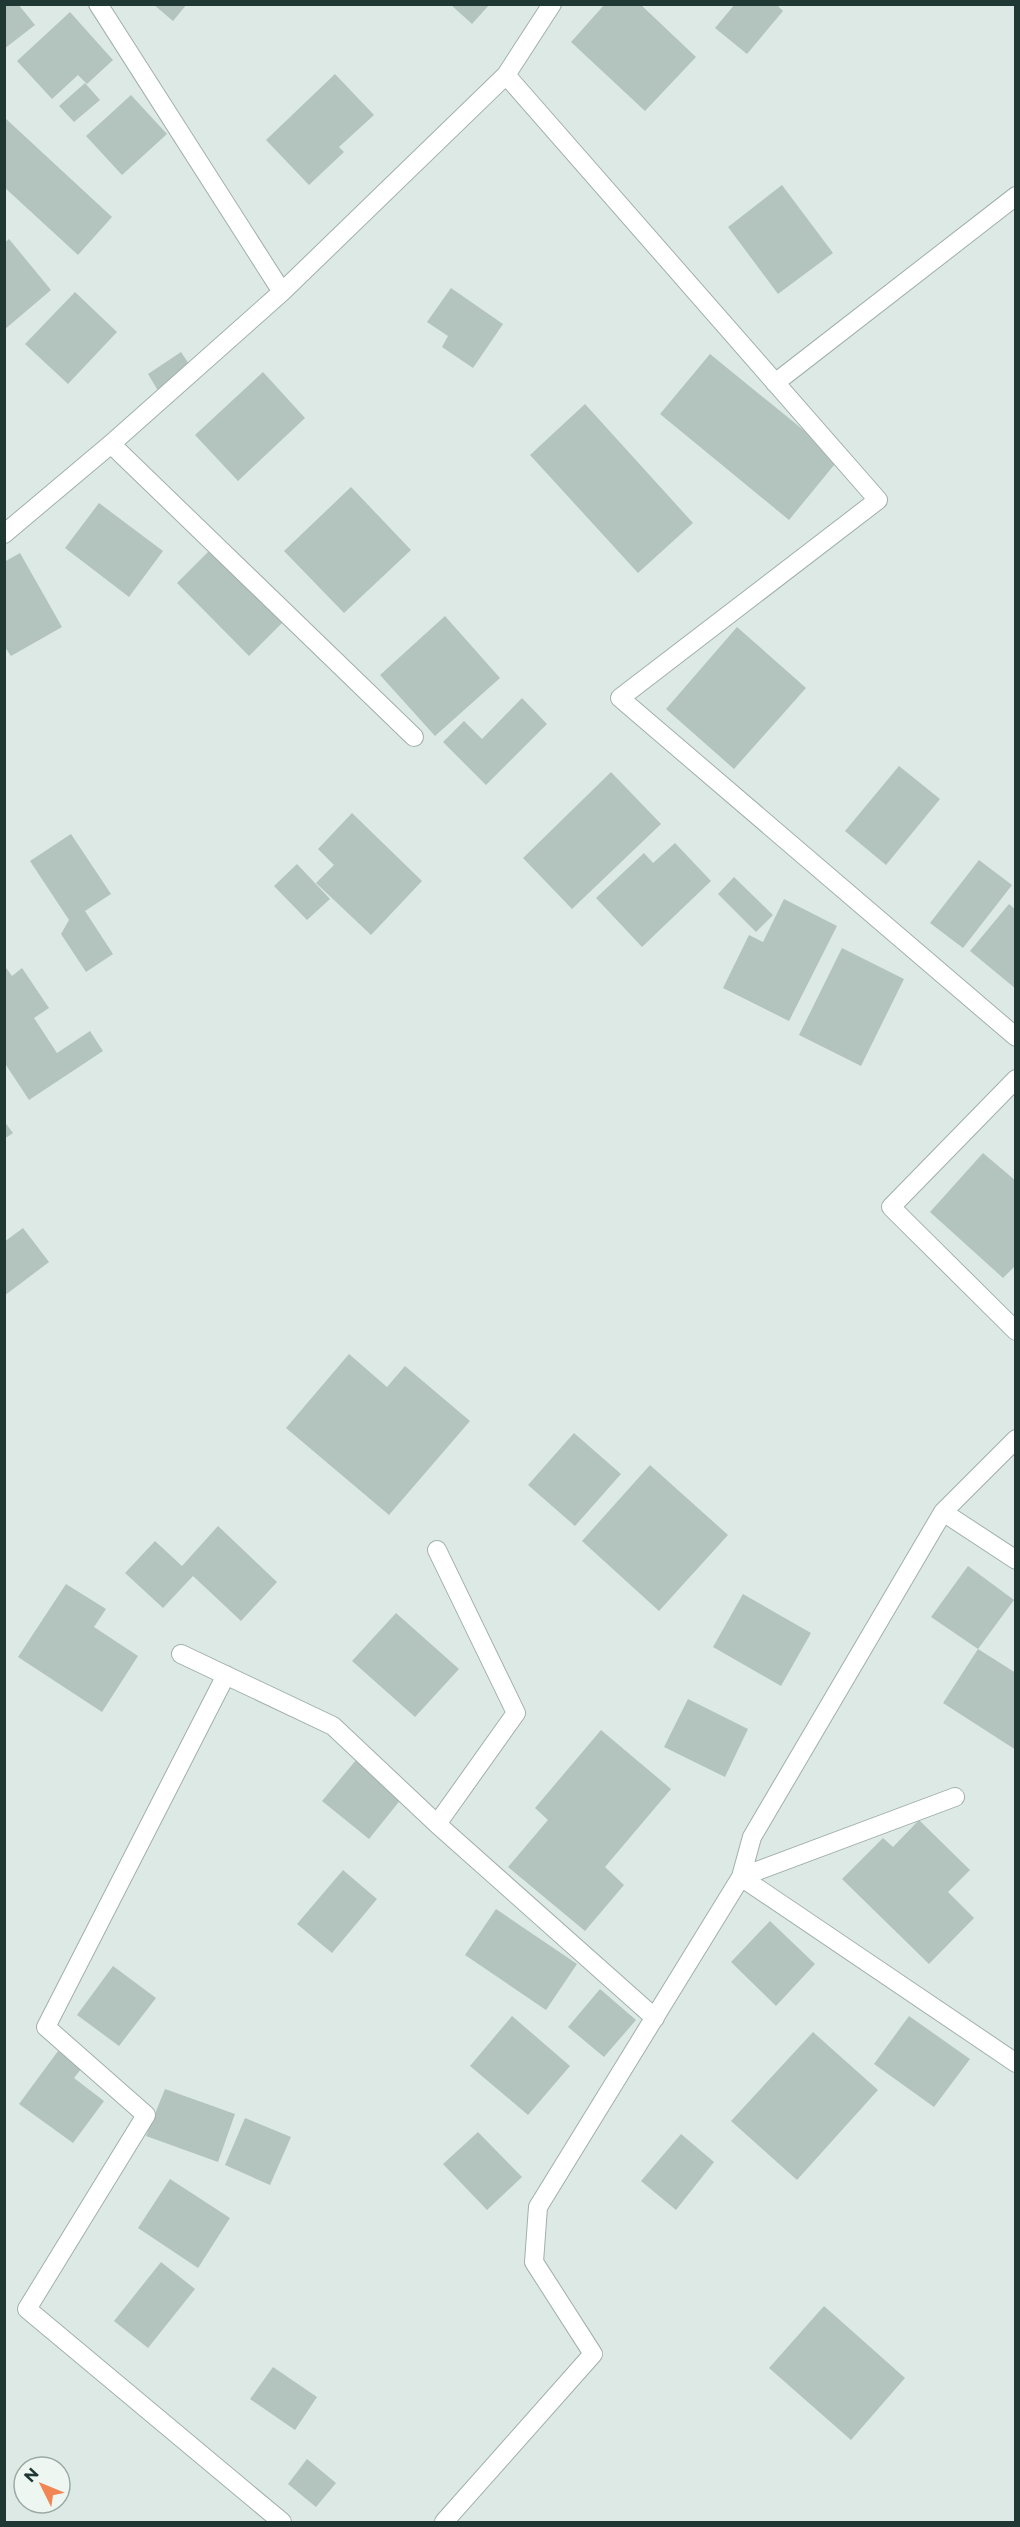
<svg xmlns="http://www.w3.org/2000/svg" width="1020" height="2527" font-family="Montserrat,sans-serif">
<rect width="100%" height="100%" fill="#dde9e5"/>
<path fill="#b3c4be" d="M4,4H18L35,25L4,49Z
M153,4H187L173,21Z
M450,4H490L472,24Z
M605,4H640L696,57L645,111L571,42Z
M735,4H776L783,11L747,54L715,28Z
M70,12L113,60L87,84L78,75L52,99L17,61Z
M335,74L374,115L339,147L344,152L309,185L266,140Z
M85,83L100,100L74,122L59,106Z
M131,95L167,134L122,175L86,136Z
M4,117L112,217L78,255L4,187Z
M782,185L833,253L778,294L728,227Z
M9,239L51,290L4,330V243Z
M451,288L503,324L473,368L442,347L448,336L427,322Z
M75,292L117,332L68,384L25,344Z
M181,352L197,376L163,399L148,374Z
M710,354L839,459L789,520L660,414Z
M263,372L305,418L238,481L195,435Z
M585,404L693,523L638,573L530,455Z
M351,487L411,550L344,613L284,551Z
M99,503L163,551L129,597L65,548Z
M215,545L287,618L249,656L177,583Z
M20,553L62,627L11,656L4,646V562Z
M445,616L500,678L435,736L380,675Z
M737,627L806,688L734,769L666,709Z
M522,698L547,724L486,785L443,742L464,721L482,739Z
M899,766L940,799L886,865L845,831Z
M611,772L661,824L572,909L523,858Z
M352,813L422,881L371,935L316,883L334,865L318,849Z
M71,834L111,894L85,911L113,954L86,972L61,934L69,920L30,861Z
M675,843L711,881L642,947L596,898L644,853L653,863Z
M979,860L1012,885L963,948L930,923Z
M297,864L330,899L307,920L274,886Z
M734,877L773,915L756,932L718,894Z
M784,899L837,926L789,1021L723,988L749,935L763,942Z
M1009,904L1016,910V989L970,951Z
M842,948L904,979L861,1066L799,1035Z
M4,965L12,976L22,968L49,1008L34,1018L57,1053L90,1031L103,1051L29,1100L4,1062Z
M4,1121L13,1133L4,1139Z
M983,1153L1016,1181V1265L1003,1278L930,1212Z
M23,1228L49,1262L4,1296V1242Z
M349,1354L387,1387L405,1366L470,1421L389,1515L286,1428Z
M574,1433L621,1474L575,1526L528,1485Z
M650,1465L728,1535L659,1611L582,1541Z
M218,1526L277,1582L241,1621L193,1576L163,1608L125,1573L155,1541L182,1566Z
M968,1566L1014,1600L978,1649L931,1617Z
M66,1584L106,1609L94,1627L138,1656L102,1712L18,1657Z
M743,1594L811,1633L781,1686L713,1647Z
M396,1613L459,1669L415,1717L352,1661Z
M978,1649L1016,1673V1750L943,1703Z
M688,1699L748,1729L725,1777L664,1747Z
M601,1730L671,1789L605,1867L624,1885L585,1931L508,1867L548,1820L535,1808Z
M356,1760L402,1798L369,1839L322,1801Z
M919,1820L970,1870L948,1892L974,1918L929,1964L842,1879L883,1838L893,1847Z
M343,1870L377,1899L332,1953L297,1924Z
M496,1909L577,1964L546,2010L465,1955Z
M770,1921L815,1964L776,2006L731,1962Z
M113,1966L156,1998L119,2046L77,2015Z
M600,1989L636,2020L604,2057L568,2027Z
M512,2016L570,2066L528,2115L470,2066Z
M909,2016L970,2059L934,2107L874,2064Z
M813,2032L878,2090L797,2180L731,2121Z
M58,2051L81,2069L74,2078L104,2101L73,2143L19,2104Z
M165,2089L235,2114L218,2162L146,2136Z
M245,2118L291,2137L270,2185L225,2165Z
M478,2132L522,2177L487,2210L443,2164Z
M681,2134L714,2162L676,2210L641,2181Z
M170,2179L230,2218L198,2268L138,2228Z
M161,2262L195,2289L148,2348L114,2321Z
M824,2306L905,2378L851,2440L769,2368Z
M273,2367L317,2397L295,2430L250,2399Z
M307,2459L336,2483L316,2507L288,2484Z"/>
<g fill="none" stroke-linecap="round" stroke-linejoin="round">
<g stroke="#a0b0ac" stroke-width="20">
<path id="minor" d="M98,4L282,292
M506,75L552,4
M775,383L1016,196
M111,444L414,737
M4,534L111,444L282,292L506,75L878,500L620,698L1016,1037
M1016,1079L891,1207L1016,1331
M943,1512L1016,1560
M181,1654L333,1726L437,1824L655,2018
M226,1675L46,2027L146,2115L27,2309L282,2522
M437,1824L516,1713L437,1550
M741,1877L1016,2063
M741,1877L955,1797
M444,2522L593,2354L534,2262L538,2207L741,1877L752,1837L943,1512L1016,1439"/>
</g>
<use href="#minor" stroke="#fff" stroke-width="18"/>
</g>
<rect width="1020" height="2527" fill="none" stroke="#1f3833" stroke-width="12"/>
<g transform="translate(42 2485) rotate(313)"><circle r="28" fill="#eef6f2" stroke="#9baaa6" stroke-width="1.5"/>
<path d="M0-4.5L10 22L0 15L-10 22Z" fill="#f18554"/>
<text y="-9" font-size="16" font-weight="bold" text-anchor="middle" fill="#1f3833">N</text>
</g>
</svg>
